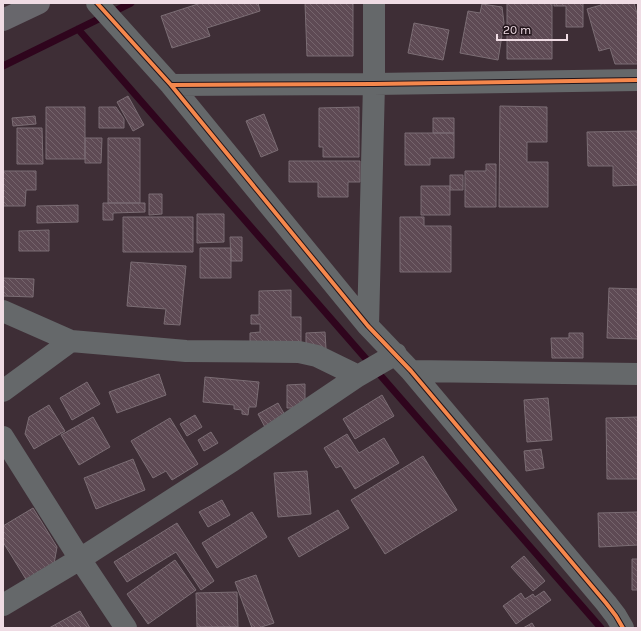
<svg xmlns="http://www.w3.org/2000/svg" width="641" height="631" font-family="Karla,sans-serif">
<defs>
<pattern id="building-back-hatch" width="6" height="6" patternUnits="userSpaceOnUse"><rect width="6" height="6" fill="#5e4a54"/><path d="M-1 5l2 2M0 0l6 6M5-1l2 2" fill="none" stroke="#75646c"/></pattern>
</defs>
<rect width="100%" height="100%" fill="#3e2e36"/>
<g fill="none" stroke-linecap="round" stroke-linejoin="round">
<path stroke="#2f051d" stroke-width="7" d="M78,29L601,628
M3,66L131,3"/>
</g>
<path fill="url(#building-back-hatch)" stroke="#7b6d74" d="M201,3H258L260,11L207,28L210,36L172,48L161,16Z
M305,3H353V56H307Z
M507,3H552V59H507Z
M554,3H583V27H566V6H554Z
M602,3H634L638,17V64H615L610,48L599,51L587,9L601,5V4Z
M482,4L502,7L504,23L498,60L460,53L468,11L480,13Z
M414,23L449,30L443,60L408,53Z
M128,96L144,125L133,131L117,102Z
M500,106L547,107V142H527V162H548V207H499Z
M46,107H85V159H46Z
M99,107H116L124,119V128H99Z
M359,107V157H323V147H319V108Z
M264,114L278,150L261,157L246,121Z
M35,116L36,124L13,126L12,118Z
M433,118H454V133H433Z
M17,128H42L43,164H17Z
M638,131V185L613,186V166H588L587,132Z
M405,133H454V158H430V165H405Z
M85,138H102L101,163H85Z
M108,138H140V203H108Z
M289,161H360V182H348V197H318V182H289Z
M486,164H496V207H465V171H486Z
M3,171H36V190H26L25,206H3Z
M450,175H463V190H450Z
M421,186H450V215H421Z
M149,194H162V214L149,215Z
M103,203H145V212L113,213V220H103Z
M78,205V222L37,223V206Z
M197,214H224V242L197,243Z
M123,217H193V252H123Z
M400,217H424V226H451V272H400Z
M49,230V251H19V231Z
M230,237H242V261H231Z
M200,248H231V278H200Z
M131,262L186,266L180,325L164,324L166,309L127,306Z
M3,278L34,279L33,297L3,296Z
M609,288L638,289V339L607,338Z
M291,290V317H301V344H250V333L260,332V324H251V315H259V291Z
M325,332L326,349H306V333Z
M569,333H583V358H552L551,338H569Z
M159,374L166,395L117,413L109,392Z
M205,377L259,382L256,407H249L248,415L242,414V410L234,409V405L203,402Z
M87,382L100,404L72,420L60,398Z
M305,384V408H287V385Z
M382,395L394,416L355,439L343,419Z
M548,398L552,440L527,442L524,400Z
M278,403L286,417L266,429L258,414Z
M49,405L65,431L34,449L25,434L29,417Z
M195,415L202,427L187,436L180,424Z
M93,417L110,447L79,465L61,435Z
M638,417V479H607L606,418Z
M170,418L198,464L172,480L166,471L153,478L131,441Z
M211,432L218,443L204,451L198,440Z
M347,434L359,453L384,438L399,463L355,489L341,466L336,468L324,448Z
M541,449L544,468L526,471L524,451Z
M423,456L457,510L385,554L351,500Z
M133,459L145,490L96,509L84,478Z
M307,471L311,514L278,517L274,473Z
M222,500L230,515L208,527L199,512Z
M33,508L57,547L54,564L27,581L3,542V526Z
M338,510L349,528L299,557L288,538Z
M252,512L267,537L217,568L202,543Z
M638,512V545L599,547L598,513Z
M177,523L214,581L201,590L176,552L127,582L114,562Z
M524,556L545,581L533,591L511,567Z
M632,559H638V590H632Z
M175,560L196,590L148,624L127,594Z
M256,575L274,623L258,628H252L235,582Z
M544,591L551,600L516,624L503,606L521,593L525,599L533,594L535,597Z
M237,592L238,627H197L196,593Z
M80,611L90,628H49Z
M532,623L535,628H523Z"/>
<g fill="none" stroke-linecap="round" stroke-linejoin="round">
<path stroke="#65686a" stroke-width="22" d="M97,3L171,85L368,326L411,371L606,603L616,616L623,628
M171,85L374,84L638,80
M3,311L71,341L186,351L299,352L317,356L358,376
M368,326L374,84V3
M411,371L638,374
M3,391L71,341
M3,437L80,559L126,628
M3,605L80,559L232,461L358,376L396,354"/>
<path stroke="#68676c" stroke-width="22" d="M3,20L39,3"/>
<g stroke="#22151b" stroke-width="6">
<path id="cycleway" d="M97,3L171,85L368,326L411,371L606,603L616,616L623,628
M171,85L374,84L638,80"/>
</g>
<use href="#cycleway" stroke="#f5874c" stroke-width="4"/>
</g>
<rect width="641" height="631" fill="none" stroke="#efdce4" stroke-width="8"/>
<path d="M497 34v6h70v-6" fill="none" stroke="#efdce4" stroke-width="2"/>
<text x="503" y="34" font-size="12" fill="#efdce4" stroke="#22151b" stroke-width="3" paint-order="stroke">20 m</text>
</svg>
